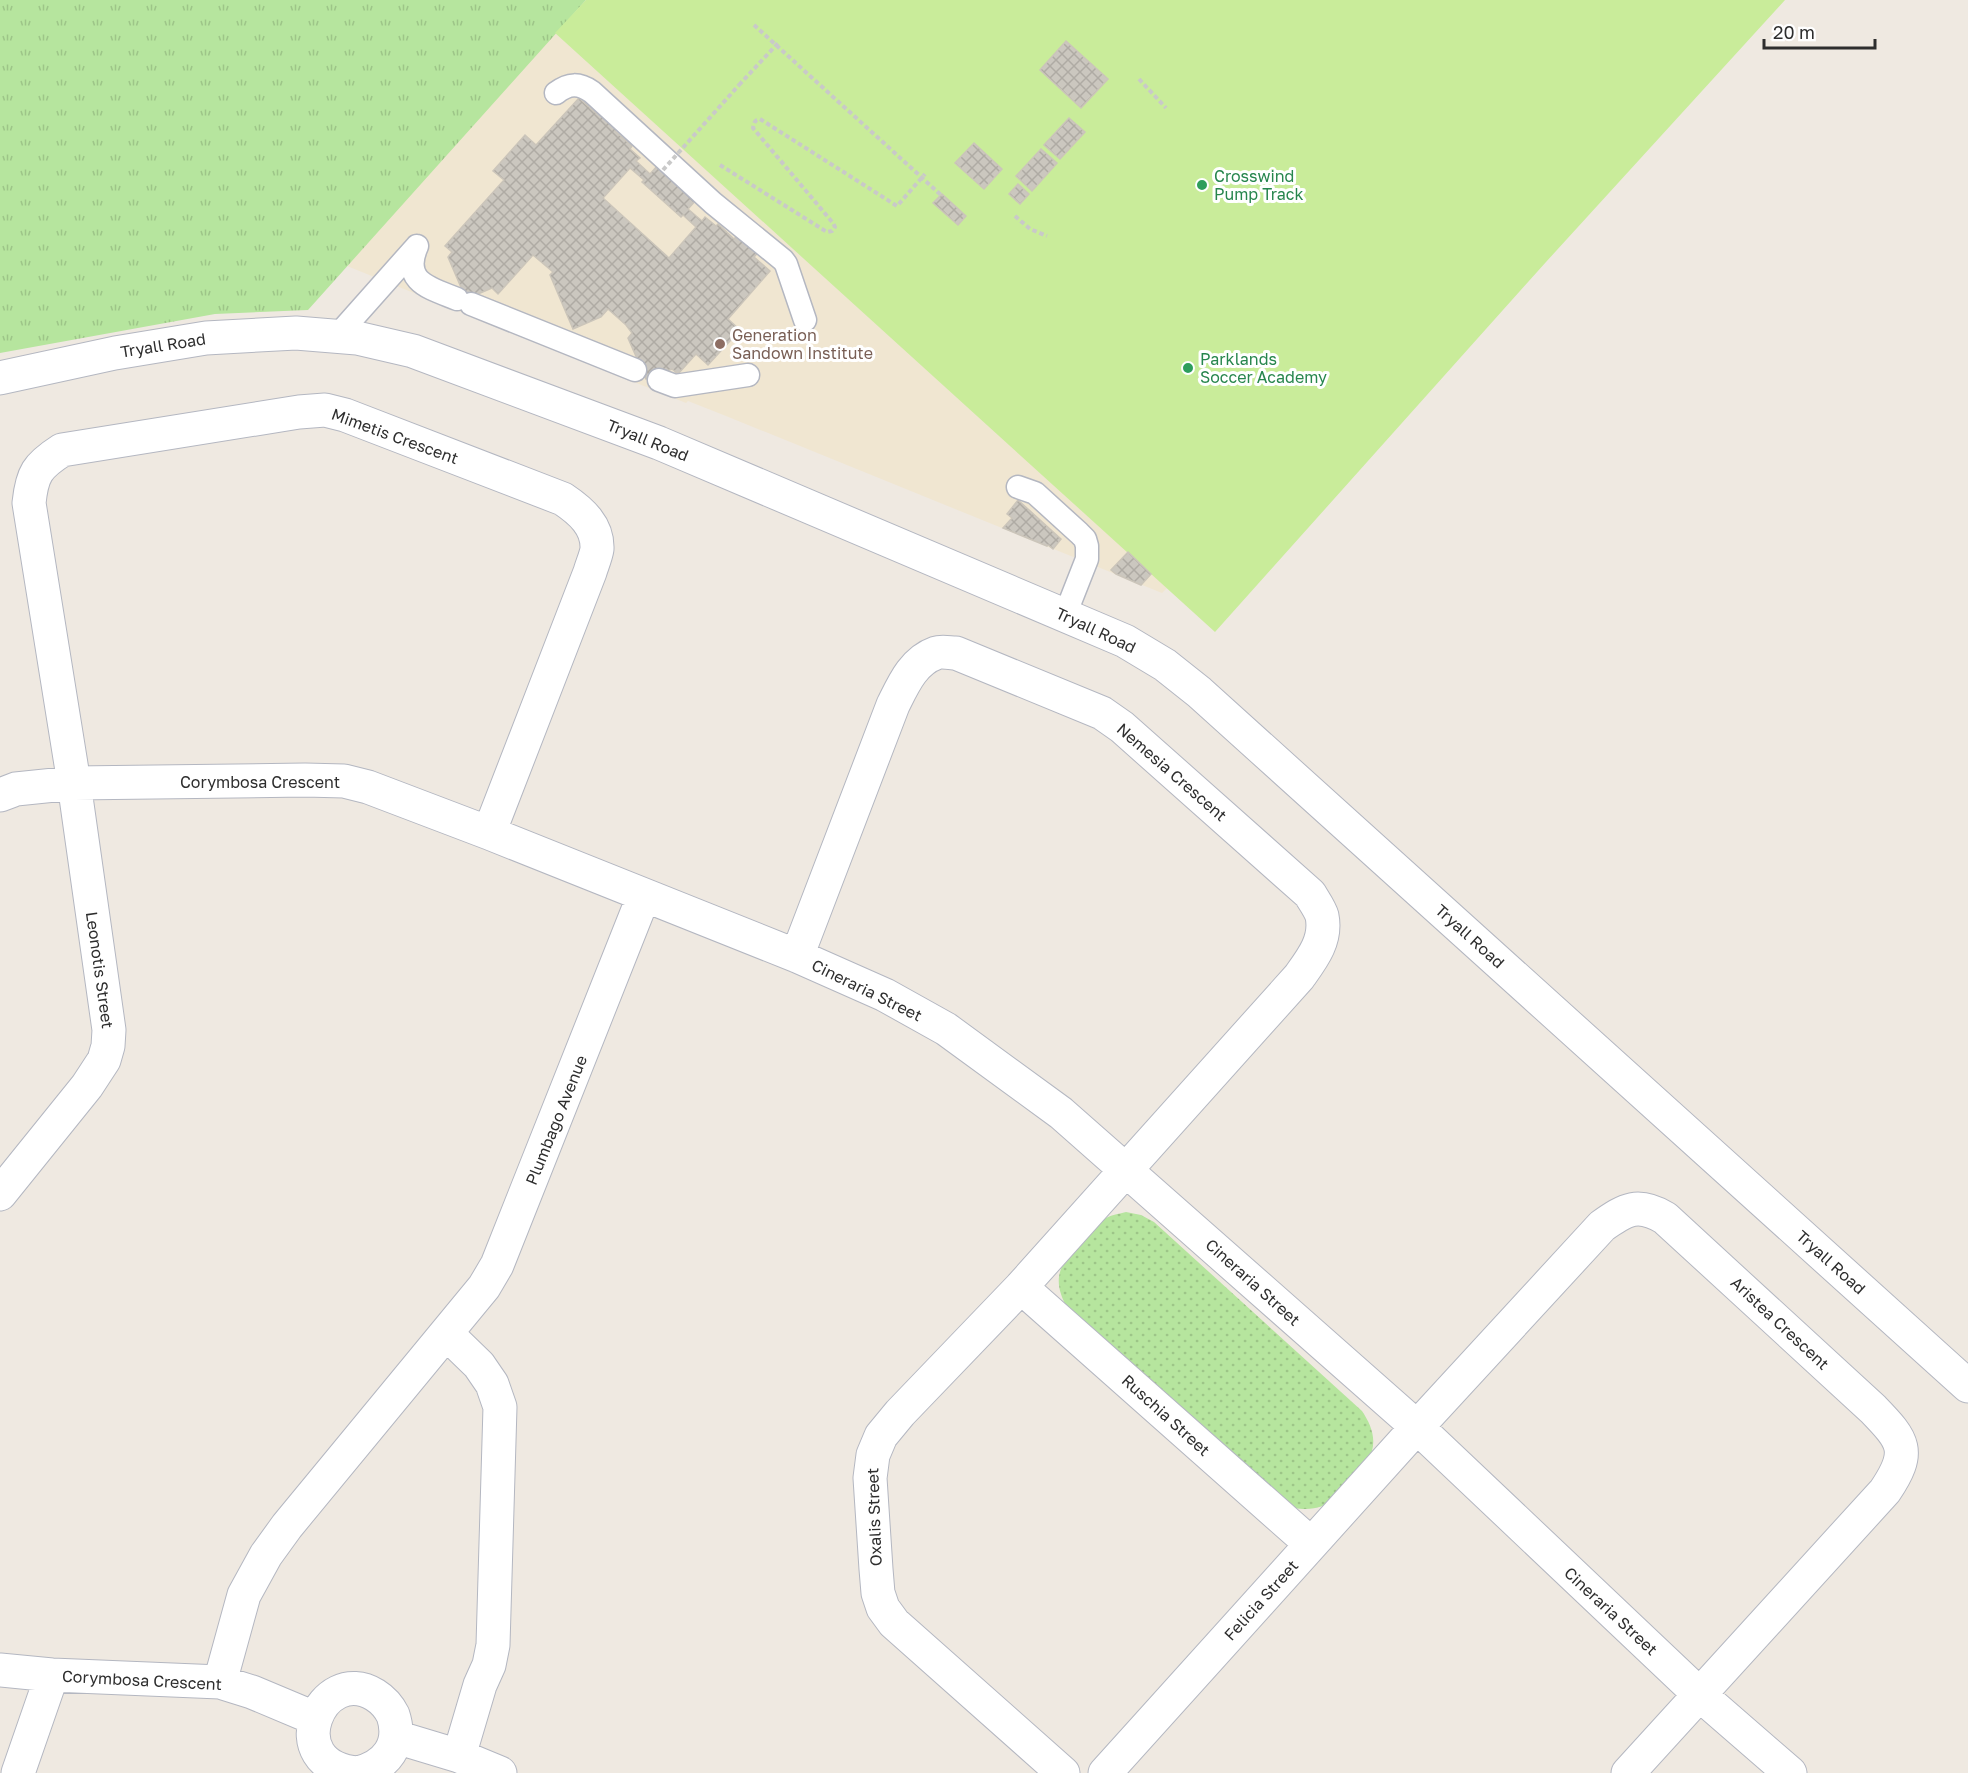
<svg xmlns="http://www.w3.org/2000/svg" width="1968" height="1773" font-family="'Golos Text',sans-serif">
<defs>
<pattern id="grass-tufts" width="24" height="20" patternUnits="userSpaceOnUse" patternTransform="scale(1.5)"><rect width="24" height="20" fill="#b6e59e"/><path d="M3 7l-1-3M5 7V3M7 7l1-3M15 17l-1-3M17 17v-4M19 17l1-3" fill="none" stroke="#9dc588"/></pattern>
<pattern id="park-dots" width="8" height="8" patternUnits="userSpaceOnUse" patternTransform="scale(1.5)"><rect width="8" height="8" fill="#b6e59e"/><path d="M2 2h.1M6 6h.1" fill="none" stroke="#9dc588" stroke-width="1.8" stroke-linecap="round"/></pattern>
<pattern id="building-cross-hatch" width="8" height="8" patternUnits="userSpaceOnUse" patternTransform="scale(1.5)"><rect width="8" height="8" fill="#cbc7bf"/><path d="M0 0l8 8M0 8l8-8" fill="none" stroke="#afaba4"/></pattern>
</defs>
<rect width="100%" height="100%" fill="#efe9e1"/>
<path fill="#f0e6d1" d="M555,33L1167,588L1162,593L726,416L688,401L686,403L347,266Z"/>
<path fill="url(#grass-tufts)" d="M0,0H586L308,310L215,314L0,353Z"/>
<path fill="url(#park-dots)" d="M1126,1212L1141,1215L1154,1222L1362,1411C1370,1423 1376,1436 1372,1451C1370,1459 1361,1467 1355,1474C1336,1498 1327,1513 1294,1508L1066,1306C1060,1294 1056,1282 1061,1269C1065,1259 1095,1224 1104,1219C1111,1215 1118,1214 1126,1212Z"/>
<path fill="#c9ec9a" d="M586,0H1785L1546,262L1215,632L555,33Z"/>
<path fill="url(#building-cross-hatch)" stroke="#cbc5ba" stroke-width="1.5" fill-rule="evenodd" d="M1066,41L1108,79L1081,108L1040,70Z
M579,98L596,113L603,105L623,123L615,131L632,146L630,149L640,158L636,161L650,174L658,165L696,200L688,209L702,221L705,217L716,226L718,224L734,239L742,230L762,248L754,257L770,271L728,319L740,330L708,365L696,354L678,374L672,369L646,379L628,338L632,333L626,325L608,309L601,317L573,329L550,275L553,272L533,255L498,294L492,288L466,299L448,257L452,252L445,246L504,180L493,171L525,135L536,145ZM630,168L644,180L642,182L681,217L683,215L696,227L669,258L603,198Z
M1069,118L1085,132L1060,159L1044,145Z
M974,143L1002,169L984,189L955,163Z
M1041,149L1057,163L1032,191L1016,176Z
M1018,184L1029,194L1020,204L1009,194Z
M942,194L966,216L958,225L933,203Z
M1018,500L1061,539L1053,549L1048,545L1047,546L1003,528L1012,518L1007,514Z
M1128,552L1151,574L1141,585L1116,574L1111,570Z"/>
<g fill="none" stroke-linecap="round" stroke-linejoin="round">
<g stroke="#b4b7c1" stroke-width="25">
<path id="lane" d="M556,93C569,83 579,83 592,92L713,203L783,260L786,264L805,320
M417,246C401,282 430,288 457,299
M471,304L635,370
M337,336L417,246
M659,380L675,386L748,375
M1018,487L1035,493L1079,533L1085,539L1087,546V559L1065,615"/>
</g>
<g stroke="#b4b7c1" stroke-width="35">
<path id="street" d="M0,378L115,353L206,338L296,333L357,338L413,351L659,443L1125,641L1165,665L1199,692L1968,1386
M0,795L16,789L74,783L305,780L344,781L368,787L489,833L797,956L885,995L946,1029L1061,1113L1417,1427L1699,1694L1790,1773
M797,956L893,705C903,685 913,661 936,653C942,651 950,653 956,653L1102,713L1122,727L1310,894C1314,901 1320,909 1322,916C1327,940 1312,959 1299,977L1021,1287L900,1413L881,1436L873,1455L870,1478L876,1569L878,1593L883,1608L894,1623L1063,1773
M0,1194L87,1086L104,1060L108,1046L109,1030L74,783L29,503C32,474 37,466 62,450L299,412L325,410L345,415L563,499C581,511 598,526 597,549C596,556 592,565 590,572L489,833
M1021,1287L1311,1544
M446,1333L479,1365L492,1384L500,1407L493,1645L489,1665L480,1685L459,1756
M0,1670L52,1675L220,1682L252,1692L314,1718
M220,1682L244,1595L266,1555L287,1526L484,1287L497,1265L644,895
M396,1737L459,1756L500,1773
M18,1773L52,1675
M357,1773C277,1765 321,1662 375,1695C383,1700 389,1707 393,1715C403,1745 386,1766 358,1773
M1105,1773L1417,1427L1602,1226C1626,1209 1638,1202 1665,1218L1873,1409C1904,1441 1912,1451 1885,1491L1628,1773"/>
</g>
<path stroke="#c9c9c9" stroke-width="4" stroke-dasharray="4.5 3" stroke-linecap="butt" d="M754,25L941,195
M1139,79L1166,108
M739,85L779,42
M720,165L827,232L832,231L835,227L833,223L753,128C754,122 755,120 760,119L897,206L925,174
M1015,216L1030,229L1047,236"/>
<use href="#lane" stroke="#fff" stroke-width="22"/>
<use href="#street" stroke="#fff" stroke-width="33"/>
<path stroke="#c9c9c9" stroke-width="4" stroke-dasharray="4.5 3" stroke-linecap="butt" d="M663,170L739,85"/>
</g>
<g fill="#2e9e5b" stroke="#fff" stroke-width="2">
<circle cx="1202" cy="185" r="6"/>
<circle cx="1188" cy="368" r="6"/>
</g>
<circle fill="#8d6e63" stroke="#fff" stroke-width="2" cx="720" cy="344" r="6"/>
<g text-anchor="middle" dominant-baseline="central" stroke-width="6" stroke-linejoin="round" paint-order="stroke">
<g font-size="16" fill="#27864d" stroke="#fff" text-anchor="start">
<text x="1214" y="176">Crosswind<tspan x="1214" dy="18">Pump Track</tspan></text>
<text x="1200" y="359">Parklands<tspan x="1200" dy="18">Soccer Academy</tspan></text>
</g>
<g font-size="16" fill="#785e54" stroke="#fff" text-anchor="start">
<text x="732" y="335">Generation<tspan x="732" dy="18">Sandown Institute</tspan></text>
</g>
<g font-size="16" fill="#2e2e2e" stroke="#fff">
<text transform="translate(163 345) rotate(-9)">Tryall Road</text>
<text transform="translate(395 436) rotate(20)">Mimetis Crescent</text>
<text transform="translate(648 440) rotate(22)">Tryall Road</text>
<text transform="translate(1096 630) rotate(25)">Tryall Road</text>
<text transform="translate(1172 772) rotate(41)">Nemesia Crescent</text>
<text x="260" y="782">Corymbosa Crescent</text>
<text transform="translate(1470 936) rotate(42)">Tryall Road</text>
<text transform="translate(100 970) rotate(82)">Leonotis Street</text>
<text transform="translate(867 990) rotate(26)">Cineraria Street</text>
<text transform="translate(556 1120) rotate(-68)">Plumbago Avenue</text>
<text transform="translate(1831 1262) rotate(42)">Tryall Road</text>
<text transform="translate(1253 1282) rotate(42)">Cineraria Street</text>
<text transform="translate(1780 1323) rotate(43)">Aristea Crescent</text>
<text transform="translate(1166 1415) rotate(42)">Ruschia Street</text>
<text transform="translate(874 1517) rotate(-92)">Oxalis Street</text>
<text transform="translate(1261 1600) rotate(-48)">Felicia Street</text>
<text transform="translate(1611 1611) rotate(43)">Cineraria Street</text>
<text transform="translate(142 1680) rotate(3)">Corymbosa Crescent</text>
</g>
</g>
<path d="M1764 39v9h111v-9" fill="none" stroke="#2e2e2e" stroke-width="3"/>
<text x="1773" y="39" font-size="18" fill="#2e2e2e" stroke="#ffffff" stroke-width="4.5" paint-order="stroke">20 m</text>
</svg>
